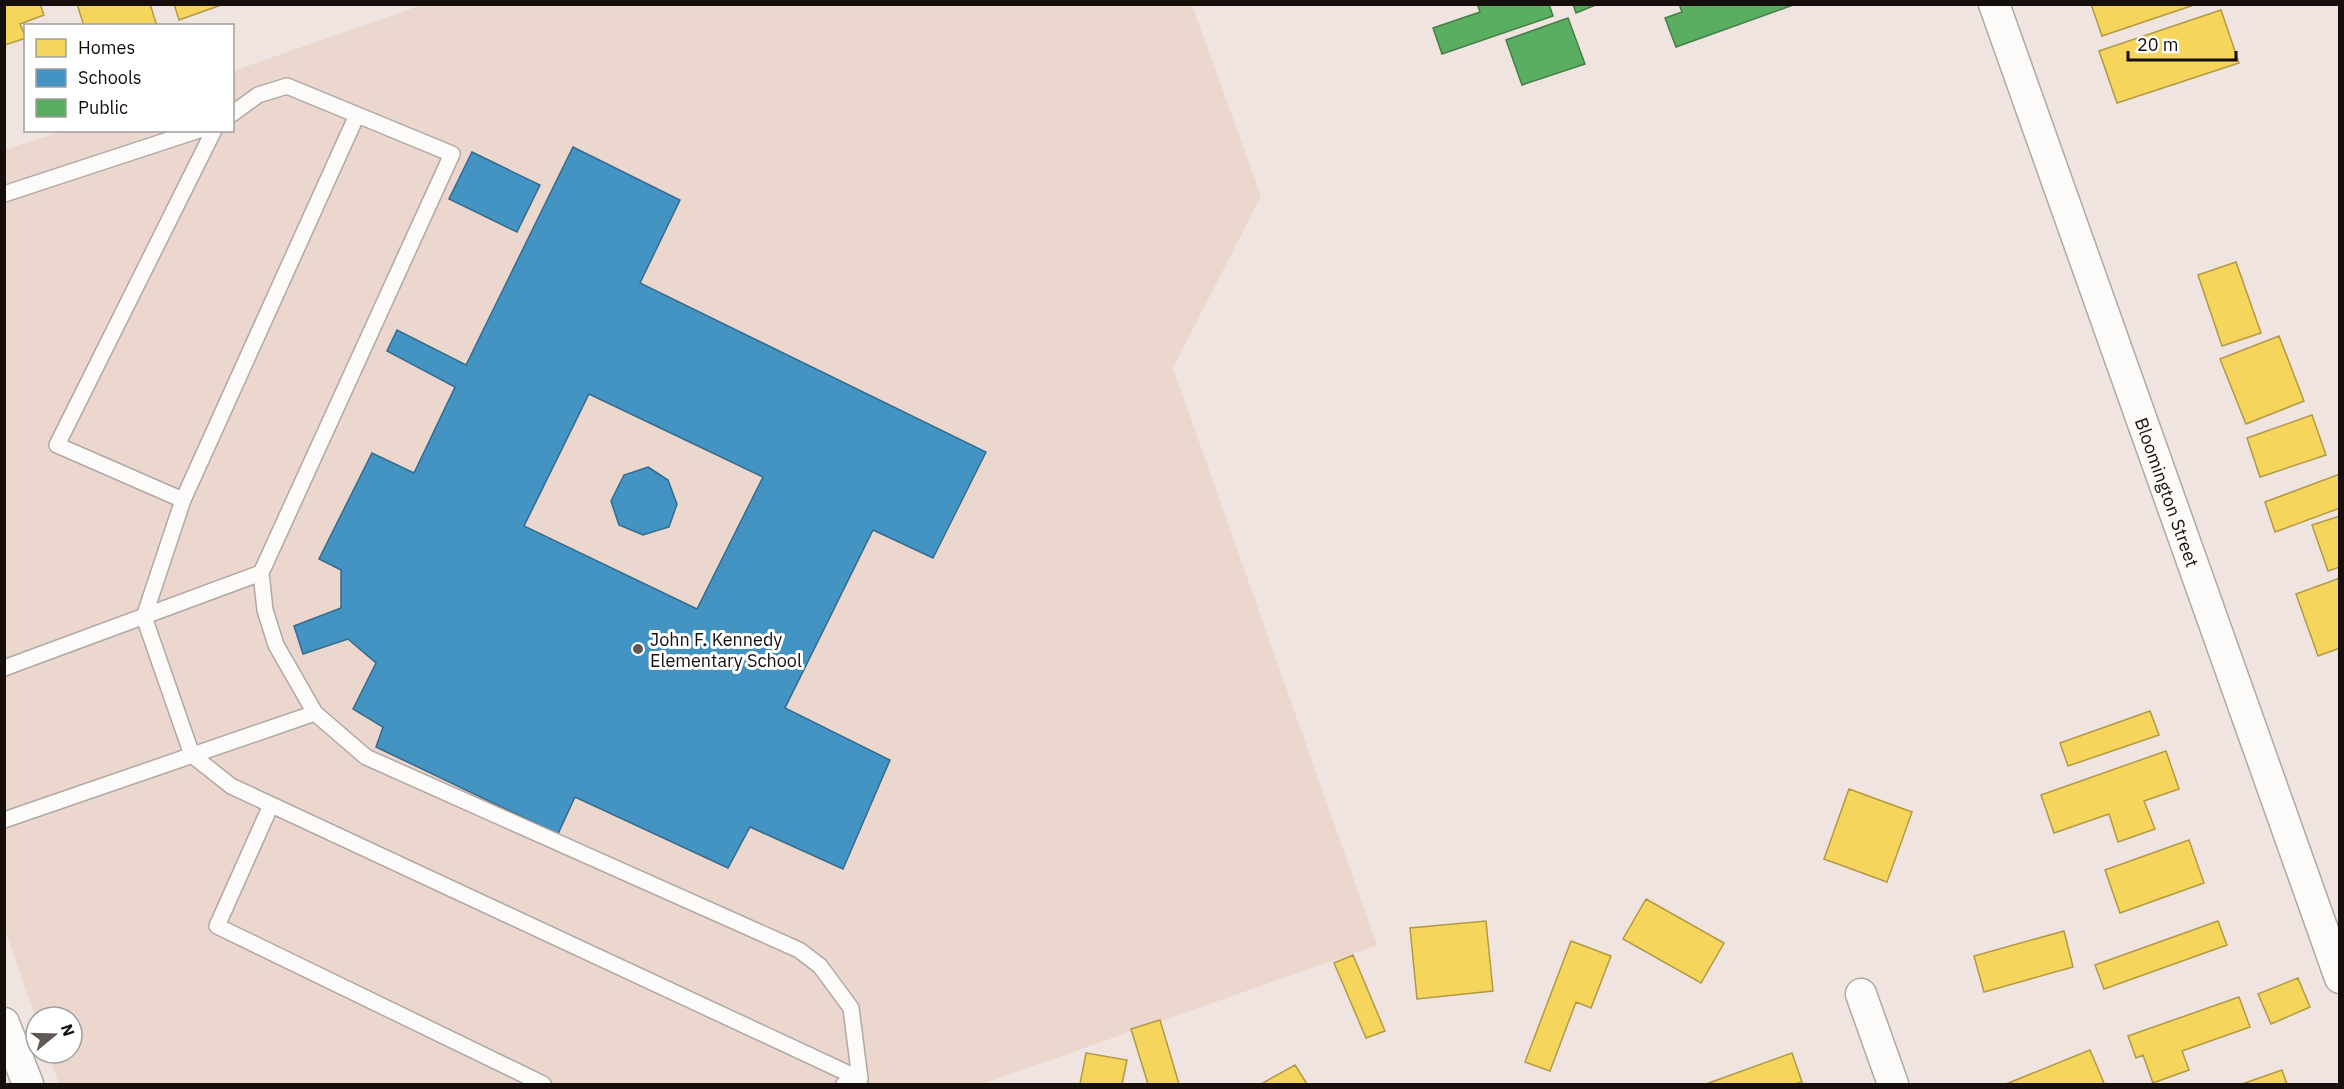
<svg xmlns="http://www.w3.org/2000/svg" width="2344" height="1089" font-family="'IBM Plex Sans',sans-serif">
<rect width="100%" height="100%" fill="#efe4df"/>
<path fill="#ebd7ce" d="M422,5H1192L1261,196L1173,368L1377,945L982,1084H59L48,1053H72V1017L36,1019L5,930L4,150L63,131L232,130L233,71Z"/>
<path fill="#f6d55c" stroke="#b29944" stroke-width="1.5" d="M4,4H40L44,15L20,24L26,38L5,45Z
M77,4H150L157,26H84Z
M174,4H224L179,20Z
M2091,4H2197L2102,36Z
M2221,10L2239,63L2117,103L2099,51Z
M2236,262L2261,333L2222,346L2198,275Z
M2279,336L2304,401L2246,424L2220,359Z
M2312,415L2326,455L2260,477L2247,438Z
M2340,474V508L2275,532L2265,502Z
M2340,516V567L2328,571L2312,525Z
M2340,578V648L2318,656L2296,594Z
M2150,711L2159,735L2068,766L2060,743Z
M2166,751L2179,789L2144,801L2155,829L2118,842L2109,814L2054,833L2041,795Z
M1849,789L1912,812L1887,882L1824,859Z
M2189,840L2204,883L2120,913L2105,870Z
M1646,899L1724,943L1701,983L1623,939Z
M1486,921L1493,991L1417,999L1410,928Z
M2218,921L2227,945L2104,989L2095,965Z
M2064,931L2073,967L1984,992L1974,956Z
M1571,941L1611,956L1591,1008L1576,1002L1550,1071L1525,1062Z
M1353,955L1385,1031L1366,1038L1334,963Z
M2298,978L2310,1007L2271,1024L2258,994Z
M2239,997L2250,1027L2182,1051L2189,1070L2153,1083L2143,1055L2136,1058L2128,1036Z
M1160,1020L1179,1084H1148L1131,1029Z
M2090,1050L2104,1083L2101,1084H2006Z
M1086,1053L1127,1060L1122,1084H1080Z
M1792,1053L1802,1082L1795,1084H1706Z
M1295,1065L1307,1084H1261Z
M2282,1070L2287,1084H2242Z"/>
<path fill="#4393c3" stroke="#356b8c" stroke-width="1.5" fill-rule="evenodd" d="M573,147L680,200L640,283L986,452L933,558L873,530L785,708L890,760L843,869L750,827L728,868L575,797L558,834L376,747L383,727L353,709L376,663L348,639L303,654L294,626L341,608V570L319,559L372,453L414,473L455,387L387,351L397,330L466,365ZM589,394L763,477L697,609L524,526Z
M472,152L540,185L517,232L449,199Z
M648,467L668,480L677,504L669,527L643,535L619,525L611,501L624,475Z"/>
<path fill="#5aae61" stroke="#457e47" stroke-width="1.5" d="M1484,4H1549L1553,16L1442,54L1433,28L1480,12L1478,6Z
M1573,4H1598L1576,13Z
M1679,4H1796L1676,47L1665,18L1682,12Z
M1568,18L1585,64L1522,85L1506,40Z"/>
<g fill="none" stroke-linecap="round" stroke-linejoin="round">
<g stroke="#b0a8a3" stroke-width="18">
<path id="lane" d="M232,114L258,95L287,86L452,154L261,573
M214,130L57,445L183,500L144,617L192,755L231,786L860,1079L844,1084
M4,194L199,130
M183,500L357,115
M4,668L261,573L265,610L276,645L315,713L4,820
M315,713L366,757L799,950L820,966L851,1008L860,1079
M271,805L217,926L543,1084"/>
</g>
<g stroke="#b0a8a3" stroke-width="33">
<g id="street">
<path id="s1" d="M1994,4L2340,978"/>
<path d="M1861,994L1893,1084"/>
<path d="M4,1023L28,1084"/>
</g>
</g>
<use href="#lane" stroke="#fdfbfa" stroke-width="15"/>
<use href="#street" stroke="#fdfbfa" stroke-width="30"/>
</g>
<circle fill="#615955" stroke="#fff" stroke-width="2" cx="638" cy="649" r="6"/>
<g text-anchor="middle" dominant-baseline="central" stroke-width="6" stroke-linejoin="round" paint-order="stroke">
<g font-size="18" fill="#150e0b" stroke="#fff">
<text stroke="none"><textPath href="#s1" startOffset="518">Bloomington Street</textPath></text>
</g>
<g font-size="18" fill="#150e0b" stroke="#fff" text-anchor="start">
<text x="650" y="639">John F. Kennedy<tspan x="650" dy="21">Elementary School</tspan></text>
</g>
</g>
<rect width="2344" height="1089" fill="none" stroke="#150e0b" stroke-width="12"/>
<rect x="24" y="24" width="210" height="108" fill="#ffffff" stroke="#a19f9d" stroke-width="1.5"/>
<rect x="36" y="39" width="30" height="18" fill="#f6d55c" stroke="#a19f9d" stroke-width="1.5"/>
<text x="78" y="54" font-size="18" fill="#150e0b">Homes</text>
<rect x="36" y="69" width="30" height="18" fill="#4393c3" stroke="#a19f9d" stroke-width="1.5"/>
<text x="78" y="84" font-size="18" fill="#150e0b">Schools</text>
<rect x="36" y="99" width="30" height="18" fill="#5aae61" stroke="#a19f9d" stroke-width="1.5"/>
<text x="78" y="114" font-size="18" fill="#150e0b">Public</text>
<g transform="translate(54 1035) rotate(71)"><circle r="28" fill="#ffffff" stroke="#a19f9d" stroke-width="1.5"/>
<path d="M0-4.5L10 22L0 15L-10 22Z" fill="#615955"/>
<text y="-9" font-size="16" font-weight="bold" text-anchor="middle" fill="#150e0b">N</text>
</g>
<path d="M2128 51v9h108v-9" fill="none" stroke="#150e0b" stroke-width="3"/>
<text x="2137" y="51" font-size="18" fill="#150e0b" stroke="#ffffff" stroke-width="4.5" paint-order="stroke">20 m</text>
</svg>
